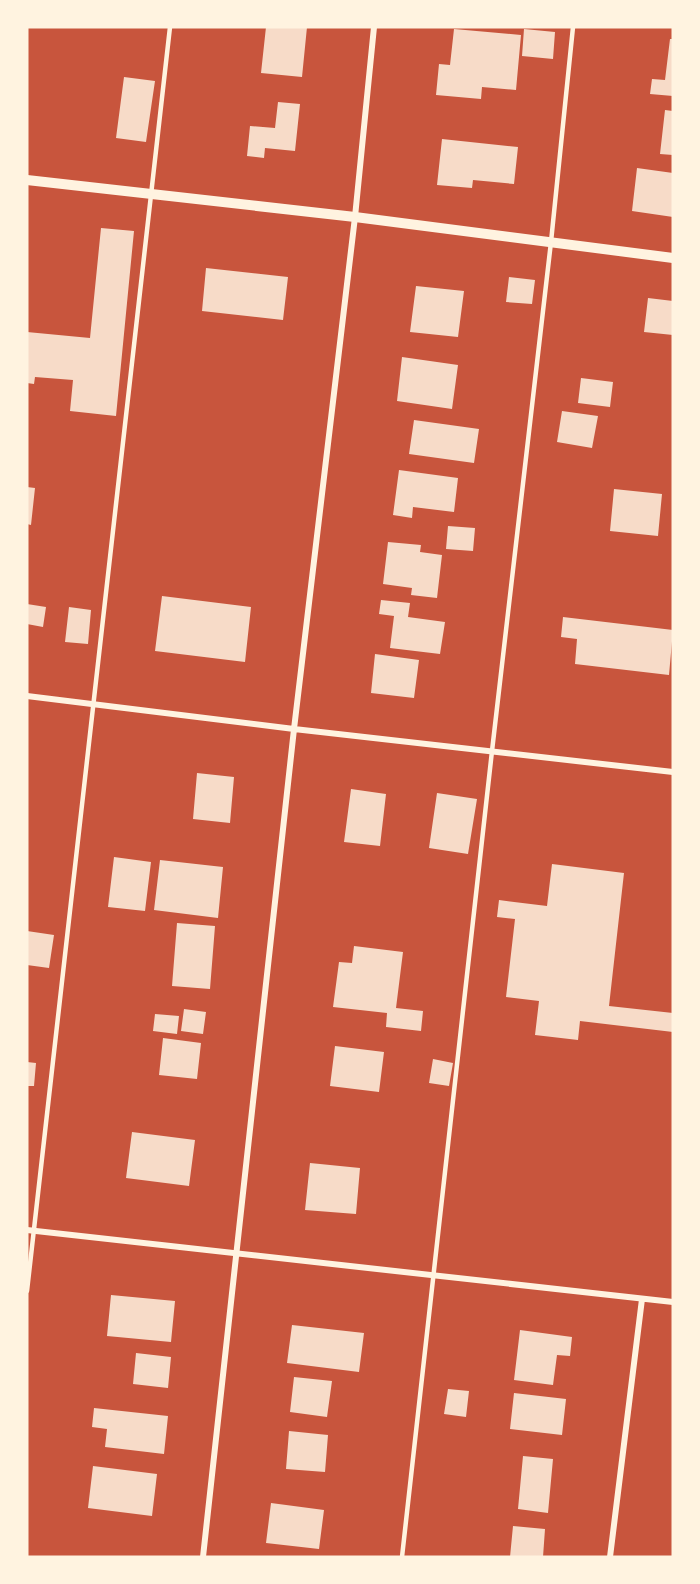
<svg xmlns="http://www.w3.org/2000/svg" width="700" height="1584" font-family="'PT Sans Narrow',sans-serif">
<rect width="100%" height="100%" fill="#c8553d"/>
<path fill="#f7dbc8" d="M266,27H307L302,77L261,73Z
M454,29L521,35L516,90L482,87L481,99L436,95L439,64L450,65Z
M524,29L555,32L553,59L522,56Z
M670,39H673V96L650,94L652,79L665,80Z
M124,77L155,81L146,142L116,138Z
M278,102L300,104L295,151L265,148L264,158L247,156L250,126L275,128Z
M665,110L673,111V155L660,154Z
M442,139L518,147L514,184L473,180L472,188L437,185Z
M637,168L673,173V217L632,211Z
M101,228L134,231L116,416L70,411L73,380L35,377L34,384L27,383V332L90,338Z
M206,268L288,277L283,320L202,311Z
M509,277L535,280L532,304L506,302Z
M416,286L464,291L458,337L410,332Z
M648,298L673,301V335L644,332Z
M402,357L458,365L452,409L397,401Z
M581,378L613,382L610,407L578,403Z
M562,411L598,416L592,448L557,442Z
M414,420L479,429L474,463L409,454Z
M399,470L458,478L454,512L413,507L412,518L393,515Z
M27,487L35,488L31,525L27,524Z
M614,489L662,494L658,536L610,531Z
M448,526L475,528L473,551L446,549Z
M388,542L421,545L420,552L442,555L437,598L411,595L412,588L383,584Z
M162,596L251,607L245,662L155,651Z
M381,600L410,603L408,617L445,622L440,654L390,648L394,616L379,614Z
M27,604L46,607L43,627L27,624Z
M69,607L91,610L88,644L65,642Z
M563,617L673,630L669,675L575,664L577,639L561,637Z
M375,654L419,660L414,698L371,693Z
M197,773L234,777L230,823L193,819Z
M351,789L386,794L380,846L344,842Z
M437,793L477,799L468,854L429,848Z
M114,857L151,862L145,911L108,907Z
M160,860L223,867L218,918L154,910Z
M552,864L624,873L609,1006L673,1013V1032L580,1021L578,1040L535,1035L539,1001L506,997L515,919L497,917L499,900L547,906Z
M177,923L215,926L210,989L172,986Z
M27,931L54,935L49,968L27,965Z
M354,946L403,952L396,1008L423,1011L421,1031L386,1027L387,1013L333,1007L339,962L352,963Z
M184,1009L206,1012L203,1034L181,1031Z
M155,1014L179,1016L177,1034L153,1031Z
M163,1038L201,1043L197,1079L159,1075Z
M335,1046L384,1052L379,1092L330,1086Z
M433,1059L453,1063L449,1086L429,1083Z
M27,1062L36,1063L34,1086H27Z
M132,1132L195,1140L189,1186L126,1178Z
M310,1163L360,1168L356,1214L305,1210Z
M111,1295L175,1301L171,1342L107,1336Z
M292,1325L364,1333L359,1372L287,1363Z
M520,1330L572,1337L570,1356L557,1355L553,1385L514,1380Z
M136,1353L171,1357L168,1388L133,1384Z
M294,1377L332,1381L327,1417L290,1412Z
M448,1389L469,1391L466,1417L444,1414Z
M514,1393L566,1399L562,1435L510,1429Z
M94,1408L168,1416L164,1454L105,1447L107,1429L92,1427Z
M289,1431L328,1435L325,1472L286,1469Z
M523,1456L553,1459L548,1513L518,1509Z
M93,1466L157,1474L152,1516L88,1508Z
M271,1503L324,1510L319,1549L266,1543Z
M513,1526L545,1529L543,1557H510Z"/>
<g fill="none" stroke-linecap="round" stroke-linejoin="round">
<path stroke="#fff3e0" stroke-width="4.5" d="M27,1291L170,27
M402,1557L492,751L551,242L573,27"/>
<path stroke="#fff3e0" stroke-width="6" d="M27,696L294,729L673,772
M27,1230L673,1302
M203,1557L294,729L355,217L374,27
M610,1557L642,1299"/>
<path stroke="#fff3e0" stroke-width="10" d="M27,180L355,217L673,258"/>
</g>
<rect width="700" height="1584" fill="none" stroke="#fff3e0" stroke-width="57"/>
</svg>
